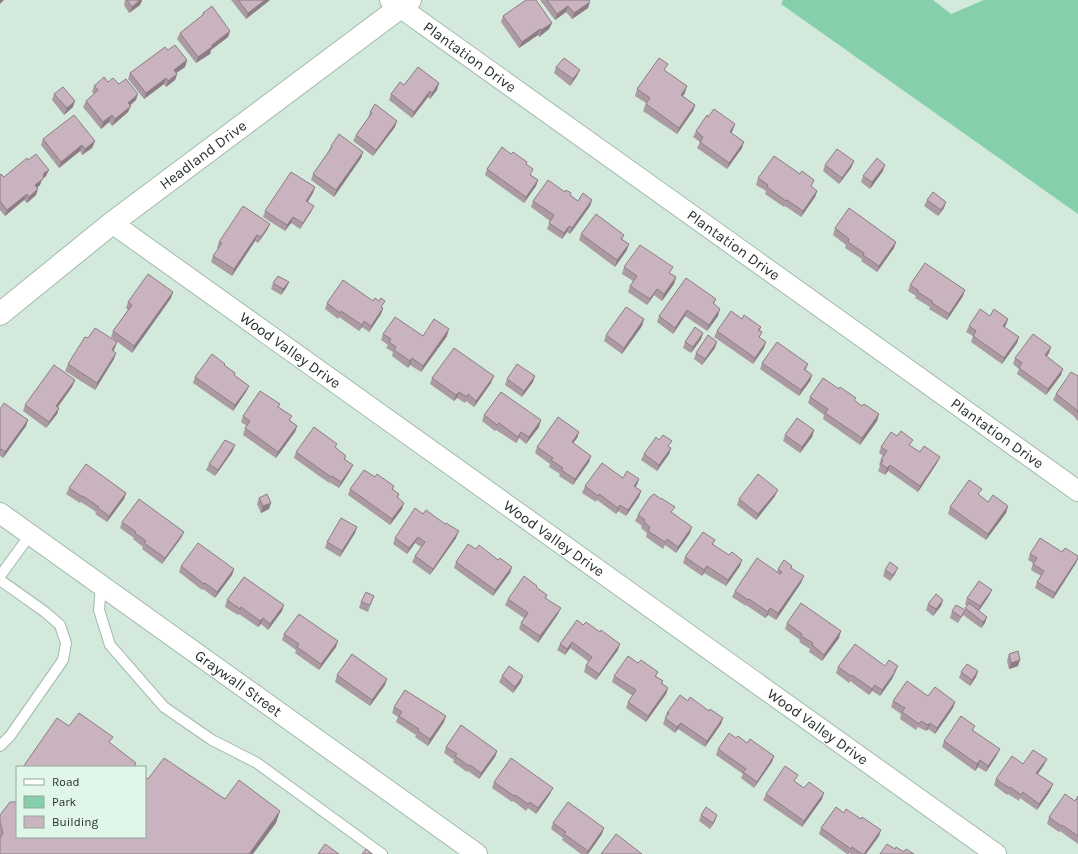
<svg xmlns="http://www.w3.org/2000/svg" width="1078" height="854" font-family="Karla,sans-serif">
<rect width="100%" height="100%" fill="#d2e9dc"/>
<path fill="#85cfab" d="M783,0H933L951,14L984,0H1078V214L781,4Z"/>
<g fill="none" stroke-linecap="round" stroke-linejoin="round">
<g stroke="#a3b9ae" stroke-width="12">
<path id="service" d="M0,576L30,535
M0,580L45,612L60,625L66,643L63,660L10,736L0,746
M101,585L99,610L110,645L164,707L212,740L257,763L382,854"/>
</g>
<g stroke="#a3b9ae" stroke-width="22">
<g id="minor">
<path id="s1" d="M390,0L1078,491"/>
<path id="s2" d="M112,223L996,854"/>
<path id="s3" d="M0,513L477,854"/>
</g>
</g>
<g stroke="#a3b9ae" stroke-width="24">
<g id="secondary">
<path id="s4" d="M0,314L112,223L410,0"/>
</g>
</g>
<use href="#service" stroke="#fff" stroke-width="10"/>
<use href="#minor" stroke="#fff" stroke-width="20"/>
<use href="#secondary" stroke="#fff" stroke-width="22"/>
</g>
<path fill="#ac9aa3" d="M125,0H142L140,5L129,13L124,5Z
M231,0H270L246,19Z
M540,0H589L588,8L572,19L566,12L555,20Z
M203,13L230,31L228,37L211,50L210,54L196,63L177,39L180,33L202,16Z
M503,16L552,23L549,29L539,37L538,35L519,48L501,22Z
M168,50L187,60L185,67L176,73L177,74L175,80L166,87L164,84L144,99L128,79L130,73Z
M556,67L577,76L570,86L554,73Z
M666,71L685,93L683,96L695,105L693,111L677,134L643,111L646,103L635,96L637,89Z
M108,82L119,84L136,100L130,105L128,112L112,126L109,122L101,129L83,107L86,101L94,94L92,92L94,86Z
M439,83L437,90L430,99L428,97L412,118L389,100L391,94L404,85Z
M54,94L73,107L64,115L52,100Z
M370,112L395,127L373,156L353,141L356,135L368,118Z
M708,117L733,130L731,133L742,148L727,169L697,148L700,142L693,137L696,131Z
M43,139L95,141L92,148L82,155L80,151L59,168L41,145Z
M331,146L363,152L361,158L334,197L311,180L313,174L328,152Z
M854,161L851,168L839,184L823,171L825,165Z
M526,165L531,175L538,180L536,186L524,203L485,175L487,169Z
M883,171L870,189L861,182L863,176Z
M0,175L4,177L46,176L42,179L40,185L37,188L36,195L27,203L24,200L5,216L0,210Z
M758,178L812,187L817,191L815,197L801,217L785,206L784,207L765,194L766,191L756,185Z
M315,187L313,193L308,202L311,212L300,229L291,223L285,231L263,217L265,211Z
M570,196L578,201L592,200L590,206L570,234L567,232L562,239L547,229L550,221L531,207L533,201Z
M927,200L944,208L938,216L924,206Z
M270,224L267,230L258,243L255,241L232,276L211,262L213,256L218,249L217,248L219,242Z
M835,228L896,242L894,248L877,272L861,261L862,259L845,248L846,245L833,235Z
M581,234L624,235L622,240L627,250L615,267L579,240Z
M624,267L670,273L676,277L674,284L662,301L654,295L647,305L628,292L630,286L633,281L622,274Z
M289,282L286,288L281,295L271,289L273,283Z
M910,285L963,296L947,320L929,309L930,307L915,298L916,296L908,291Z
M171,298L132,353L111,337L113,331L128,310L126,308L128,302Z
M716,299L714,304L718,316L707,331L685,316L673,334L657,322L659,316Z
M327,303L383,308L381,314L369,332L362,327L359,331L339,317L338,319L325,309Z
M990,316L1008,319L1004,327L1019,337L1017,343L1002,364L971,342L973,336L966,332L969,326Z
M644,319L642,326L622,354L604,341L606,335Z
M742,319L761,327L760,331V338L764,348L753,364L714,337L717,331Z
M703,333L701,339L691,353L683,348L685,342Z
M383,334L423,336H447L421,372L410,365L408,368L392,356L393,352L386,348L388,345L381,340Z
M88,338L115,348L113,351L114,359L95,390L65,371L68,364Z
M1051,347L1049,353L1047,356L1061,375L1046,395L1017,374L1019,369L1013,364L1015,358Z
M715,348L702,365L694,359L696,353Z
M762,363L808,364L806,370L812,375L810,381L799,396L760,369Z
M225,364L224,366L235,373L234,375L249,386L246,392L233,411L193,383L195,377Z
M1078,376V421L1075,418V417L1053,400L1056,394Z
M432,378L491,383L474,407L466,401L465,403L457,398L454,401L430,384Z
M507,379L533,382L522,397L505,385Z
M75,380L72,387L58,407L59,408L57,414L46,428L23,411L25,405Z
M810,397L855,401L862,406L879,414L877,421L860,445L823,419L824,415L808,403Z
M279,407L290,420L297,426L295,432L276,458L243,435L245,428L247,426L241,422L243,416Z
M0,409L28,420L26,426L3,458L0,456Z
M484,415L539,427L526,444L519,438L516,443L496,430L495,431L482,421Z
M814,430L812,437L800,453L783,441L785,435Z
M579,432L577,438L573,443L591,456L589,462L573,485L559,476L560,474L549,467L550,464L535,453L537,447Z
M235,445L232,452L215,476L206,470L209,464Z
M910,446L937,463L918,492L888,471L885,475L878,471L880,466L879,465L881,459L883,456L879,453L881,447Z
M670,447L671,448L669,454L657,471L641,460L644,454Z
M336,448L346,456L345,460L350,471L339,488L329,482V483L294,458L296,452Z
M375,477L394,486L393,490L399,494L398,498L402,509L390,525L348,495L350,489Z
M623,478L639,479L635,487L641,491L639,497L626,516L618,511L616,514L597,500L596,502L582,493L585,486Z
M69,488L126,493L124,499L107,522L95,514L96,512L81,502L80,503L66,494Z
M979,495L988,502L1008,506L1006,513L986,540L948,514L950,507Z
M775,496L756,520L737,505L739,499Z
M259,498L269,509L261,513L257,504Z
M415,508L456,538L430,575L412,562L415,556L421,547L415,543L407,554L393,544L395,538Z
M673,513L690,533L676,553L665,545L663,549L646,537L647,533L641,528L642,526L635,521L638,515Z
M122,522L184,532L181,538L162,564L142,549L143,547L133,539L134,538L120,528Z
M357,527L355,533L340,557L325,548L327,542Z
M715,540L713,544L740,566L726,586L704,573L702,576L683,563L685,557Z
M476,549L512,567L510,573L493,596L454,568L456,562Z
M1062,552L1078,556V558L1076,563L1053,599L1035,588L1037,582L1041,576L1031,570L1033,563L1028,560L1030,554Z
M181,566L234,569L232,575L215,598L203,589L202,590L179,572Z
M792,566V568L801,583L776,620L768,615L765,618L746,605V606L732,597L735,591L777,572L778,569Z
M885,570L895,574L890,581L883,576Z
M536,588L547,595L546,598L558,614L538,643L519,629L521,623L524,618L505,605L508,599Z
M374,596L368,612L359,608L361,602Z
M989,596L979,611L985,623L981,628L963,615L958,623L950,618L952,611L965,610L967,606L965,604L967,598Z
M227,600L282,611L268,630L261,624L258,627L239,614L238,615L225,607Z
M943,600L941,606L933,616L926,610L928,604Z
M577,620L618,650L596,680L584,672L586,665L589,662L570,648L565,655L557,650L560,644Z
M787,623L839,638L822,661L809,652L810,649L799,642L800,640L785,629Z
M284,634L336,647L319,670L295,653L296,650L282,640Z
M1009,654L1018,666L1009,669L1007,661Z
M638,663L658,672L656,676L663,681L662,683L668,688L666,694L646,722L626,708L628,702L633,696L612,682L614,676Z
M885,666H898L892,679L880,696L872,691L869,695L850,681L849,683L836,673L838,667Z
M978,671L976,677L970,686L959,678L961,672Z
M337,675L385,685L370,706L335,682Z
M502,676L521,682L513,693L499,682Z
M928,696L955,702L953,708L935,734L928,729L926,731L918,727L916,730L900,719L901,714L891,707L893,701Z
M688,701L709,711L723,718L721,724L705,747L678,729L675,733L663,724L667,713Z
M394,707L444,722L428,746L415,737L416,735L396,722L398,717L392,713Z
M975,726L973,730L997,755L986,772L978,767L975,771L942,747L944,741Z
M736,738L774,756L772,762L754,788L741,778L743,774L716,755L718,749Z
M446,747L497,751L495,757L479,779L468,771L467,772L453,762L454,760L444,753Z
M1023,764L1044,765L1038,774L1050,791L1037,810L1020,798L1019,801L1008,794L1007,795L994,785L996,779Z
M148,779L225,799L276,823L0,854V815L17,837Z
M494,782L550,794L536,814L528,808L526,811L513,801L512,802L492,788Z
M795,782L822,799L802,827L763,800L766,794Z
M1078,796V844L1060,831L1059,832L1047,824L1049,817L1075,801Z
M844,813L861,819L879,836L866,854H851L849,853V854H847L819,834L821,828Z
M701,815L715,821L710,829L699,821Z
M553,823L602,834L588,854H581L562,840L563,838L551,829Z"/>
<path fill="#8c7d85" d="M0,0H4L0,4Z
M140,0H142L140,5L129,13L132,7Z
M265,0H270L246,19L248,13Z
M590,2L588,8L572,19L574,13Z
M568,6L566,12L555,20L557,14Z
M552,23L549,29L539,37L541,30Z
M540,29L538,35L519,48L522,42Z
M230,31L228,37L211,50L210,54L196,63L198,57Z
M187,60L185,67L172,76L174,70Z
M580,70L577,76L570,86L573,79Z
M177,74L175,80L166,87L168,81Z
M166,78L164,84L144,99L146,93Z
M439,83L437,90L430,99L432,93Z
M687,86L685,93L679,101L681,95Z
M430,91L428,97L412,118L414,112Z
M138,94L136,100L126,109L128,103Z
M75,101L73,107L64,115L67,108Z
M695,105L693,111L677,134L679,128Z
M131,106L128,112L112,126L115,119Z
M112,115L109,122L101,129L103,122Z
M397,121L395,127L373,156L376,150Z
M735,124L733,130L728,138L730,132Z
M95,141L92,148L82,155L85,149Z
M744,142L742,148L727,169L729,163Z
M82,145L80,151L59,168L61,162Z
M363,152L361,158L334,197L336,190Z
M854,161L851,168L839,184L842,178Z
M885,165L883,171L870,189L872,182Z
M49,170L46,176L42,179L40,185L33,191L35,185L44,173Z
M538,180L536,186L524,203L526,197Z
M315,187L313,193L304,207L306,201Z
M38,189L36,195L27,203L29,197Z
M817,191L815,197L801,217L803,211Z
M27,194L24,200L5,216L7,210Z
M592,200L590,206L570,234L572,228Z
M946,202L944,208L938,216L941,210Z
M314,206L311,212L300,229L303,223Z
M293,217L291,223L285,231L287,225Z
M270,224L267,230L258,243L261,237Z
M569,226L567,232L562,239L564,233Z
M257,235L255,241L232,276L234,269Z
M896,242L894,248L877,272L879,266Z
M629,244L627,250L615,267L617,260Z
M676,277L674,284L662,301L664,294Z
M289,282L286,288L281,295L283,289Z
M657,289L654,295L647,305L650,299Z
M965,290L963,296L947,320L949,314Z
M173,292L171,298L132,353L134,346Z
M383,308L381,314L369,332L371,326Z
M720,309L718,316L707,331L709,325Z
M687,310L685,316L673,334L675,328Z
M644,319L642,326L622,354L624,348Z
M1008,319L1006,325L1001,332L1003,326Z
M364,321L362,327L359,331Z
M449,329L447,336L421,372L423,366Z
M703,333L701,339L691,353L693,347Z
M1019,337L1017,343L1002,364L1004,358Z
M117,342L115,348L110,356L112,350Z
M717,342L715,348L702,365L705,359Z
M766,342L764,348L753,364L755,358Z
M1051,347L1049,353L1043,362L1045,355Z
M116,353L114,359L95,390L97,383Z
M412,358L410,365L408,368L410,361Z
M1063,369L1061,375L1046,395L1048,389Z
M812,375L810,381L799,396L801,390Z
M494,376L491,383L474,407L476,401Z
M535,376L533,382L522,397L524,391Z
M75,380L72,387L54,412L56,406Z
M249,386L246,392L233,411L235,405Z
M459,392L457,398L454,401L456,395Z
M59,408L57,414L46,428L49,422Z
M879,414L877,421L860,445L862,438Z
M28,420L26,426L3,458L5,452Z
M541,420L539,427L526,444L529,437Z
M297,426L295,432L276,458L278,452Z
M814,430L812,437L800,453L802,447Z
M521,432L519,438L516,443L518,437Z
M579,432L577,438L570,448L572,442Z
M235,445L232,452L215,476L218,470Z
M671,448L669,454L657,471L659,465Z
M591,456L589,462L573,485L575,479Z
M940,457L937,463L918,492L920,486Z
M353,465L350,471L339,488L341,482Z
M890,465L888,471L885,475L887,468Z
M639,479L637,485L631,492L634,486Z
M778,490L775,496L756,520L758,514Z
M641,491L639,497L626,516L628,510Z
M126,493L124,499L107,522L109,516Z
M271,503L269,509L261,513L263,506Z
M404,503L402,509L390,525L392,519Z
M620,505L618,511L616,514L618,508Z
M1008,506L1006,513L986,540L988,534Z
M357,527L355,533L340,557L342,551Z
M692,527L690,533L676,553L678,547Z
M459,531L456,538L430,575L433,569Z
M184,532L181,538L162,564L165,558Z
M418,537L415,543L407,554L409,548Z
M1078,558L1076,563L1053,599L1055,593Z
M742,560L740,566L726,586L728,580Z
M707,566L704,573L702,576L704,570Z
M512,567L510,573L493,596L495,590Z
M898,568L895,574L890,581L893,575Z
M234,569L232,575L215,598L217,592Z
M804,576L801,583L776,620L778,613Z
M992,590L989,596L977,613L980,606Z
M943,600L941,606L933,616L936,609Z
M284,605L282,611L268,630L270,624Z
M561,608L558,614L538,643L540,636Z
M770,608L768,615L765,618Z
M987,617L985,623L981,628L983,622Z
M263,618L261,624L258,627L260,621Z
M841,631L839,638L822,661L824,655Z
M338,641L336,647L319,670L321,664Z
M572,642L570,648L565,655L567,649Z
M620,644L618,650L596,680L599,674Z
M1020,660L1018,666L1009,669L1011,663Z
M898,666L892,679L880,696L882,690Z
M978,671L976,677L970,686L972,680Z
M523,676L521,682L513,693L515,687Z
M387,679L385,685L370,706L372,700Z
M875,685L872,691L869,695L872,689Z
M668,688L666,694L646,722L648,716Z
M955,702L953,708L935,734L937,728Z
M446,716L444,722L428,746L430,739Z
M723,718L721,724L705,747L707,741Z
M681,723L678,729L675,733L677,727Z
M930,723L928,729L926,731L928,725Z
M1000,749L997,755L986,772L988,766Z
M497,751L495,757L479,779L481,773Z
M774,756L772,762L754,788L757,782Z
M1047,759L1044,765L1034,779L1036,773Z
M980,760L978,767L975,771L977,764Z
M1053,784L1050,791L1037,810L1039,804Z
M553,788L550,794L536,814L538,808Z
M824,793L822,799L802,827L804,821Z
M280,811L276,823L253,854H249Z
M717,815L715,821L710,829Z
M604,828L602,834L588,854H587L588,851Z
M881,830L879,836L866,854H864Z"/>
<path fill="#c8b3be" stroke="#8c7d85" d="M127,0H140L132,7Z
M238,0H265L248,13Z
M526,0H536L552,23L541,30L540,29L522,42L503,16Z
M547,0H589L590,2L574,13L568,6L557,14Z
M212,6L230,31L212,45V47L198,57L180,33L204,14L203,13Z
M175,45L187,60L174,70L177,74L168,81L166,78L146,93L130,73L165,47L168,50Z
M564,58L580,70L573,79L556,67Z
M659,58L668,64L664,70L687,86L681,95L695,105L679,128L646,104L650,98L637,89Z
M418,67L439,83L432,93L430,91L414,112L391,94L400,82L404,85Z
M104,77L108,82L113,78L119,84L126,79L138,94L128,103L131,106L115,119L112,115L103,122L86,101L98,90L94,86Z
M63,87L75,101L67,108L54,94Z
M375,104L397,121L376,150L356,135L372,113L370,112Z
M714,109L735,124L730,132L744,142L729,163L700,142L703,137L696,131L707,115L708,117Z
M74,115L95,141L85,149L82,145L61,162L43,139Z
M339,134L363,152L336,190L313,174L332,147L331,146Z
M502,147L511,154L513,152L527,162L526,164L533,169L530,175L538,180L526,197L487,169Z
M837,149L854,161L842,178L825,165Z
M36,154L49,170L44,173L43,179L35,185L38,189L29,197L27,194L7,210L0,201V175L1,174L4,177L27,158L28,160Z
M774,156L800,174L802,171L814,180L811,186L817,191L803,211L787,200L786,201L767,187L768,185L758,178Z
M877,158L885,165L872,182L863,176Z
M291,172L315,187L306,201L314,206L303,223L293,217L287,225L265,211Z
M548,180L565,192L566,190L571,193L570,195L578,201L583,193L592,200L572,228L569,226L564,233L549,223L554,215L533,201Z
M933,192L946,202L941,210L927,200Z
M243,206L270,224L261,237L257,235L234,269L213,256L222,243L219,242Z
M849,208L896,242L879,266L863,255L864,253L848,242L849,239L835,228Z
M596,214L624,235L621,239L629,244L617,260L581,234Z
M640,245L673,267L669,273L676,277L664,294L657,289L650,299L630,286L637,276L624,267Z
M925,263L965,290L949,314L932,303V301L918,292V290L910,285Z
M148,274L173,292L134,346L113,331L132,305L128,302Z
M278,276L289,282L283,289L273,283Z
M686,278L716,299L713,303L720,309L709,325L687,310L675,328L659,316Z
M343,280L373,301L375,298L379,301L381,298L385,301L381,307L383,308L371,326L364,321L362,325L341,311L340,313L327,303Z
M626,307L644,319L624,348L606,335Z
M980,309L990,316L994,309L1008,319L1003,326L1019,337L1004,358L973,336L976,331L969,326Z
M731,311L742,319L744,315L761,327L758,330L762,332L759,337L766,342L755,358L717,331Z
M395,317L423,336L434,319L449,329L423,366L412,358L410,361L394,350L396,347L389,342L391,339L383,334Z
M695,327L703,333L693,347L685,342Z
M95,328L117,342L112,350L116,353L97,383L68,364L85,337L88,338Z
M1033,334L1051,347L1045,355L1063,369L1048,389L1019,368L1022,363L1015,358Z
M708,335L717,342L705,359L696,353Z
M777,342L808,364L804,369L812,375L801,390L762,363Z
M454,348L494,376L476,401L468,394L467,397L459,392L456,395L432,378Z
M212,354L225,364L224,365L235,373L234,375L249,386L235,405L195,377Z
M517,364L535,376L524,391L507,379Z
M54,365L75,380L56,406L59,408L49,422L25,405Z
M1071,372L1078,376V413L1077,412L1078,411L1056,394Z
M823,378L839,389L840,387L856,398L854,400L862,406L864,404L879,414L862,438L825,413L828,409L810,397Z
M260,391L280,404L278,407L292,416L289,420L297,426L278,452L245,428L250,421L243,416Z
M501,392L541,420L529,437L521,432L518,437L499,423L497,425L484,415Z
M4,403L28,420L5,452L1,449L0,451V409Z
M558,417L579,432L572,442L591,456L575,479L561,470L563,468L551,460L553,458L537,447Z
M797,418L814,430L802,447L785,435Z
M314,427L337,444L335,447L346,456L344,459L353,465L341,482L332,476L331,477L296,452Z
M901,431L913,440L909,445L920,452L924,446L940,457L920,486L890,465L887,468L881,464L883,460L881,459L887,451L881,447L891,432L897,436Z
M663,435L672,441L668,446L671,448L659,465L644,454L656,437L659,440Z
M225,440L235,445L218,470L209,464Z
M602,463L623,478L627,471L639,479L634,486L641,491L628,510L620,505L618,508L599,494L598,496L585,486Z
M86,464L126,493L109,516L98,508L99,507L83,496V497L69,488Z
M364,470L375,477L377,474L394,486L392,489L399,494L397,497L404,503L392,519L350,489Z
M758,474L778,490L758,514L739,499Z
M969,480L982,489L978,494L988,502L993,495L1008,506L988,534L950,507Z
M267,494L271,503L263,506L259,498Z
M654,494L661,499V498L675,507L671,512L692,527L678,547L667,539L665,542L648,531L650,527L644,522L645,520L638,515L650,497Z
M139,499L184,532L165,558L144,543L146,541L135,533L136,532L122,522Z
M415,508L423,514L426,510L445,524L446,523L459,531L433,569L415,556L425,542L418,537L409,548L395,538Z
M341,518L357,527L342,551L327,542Z
M703,532L715,540L712,544L729,555L732,552L742,560L728,580L707,566L704,570L685,557Z
M1040,538L1062,552L1065,548L1078,556V558L1055,593L1037,582L1044,571L1033,564L1037,558L1030,554Z
M198,543L234,569L217,592L205,583L204,584L181,566Z
M468,544L476,549L479,545L498,560L500,558L512,567L495,590L456,562Z
M757,558L780,574L782,572L778,569L784,560L792,566L791,568L804,576L778,613L770,608L768,612L749,599L748,600L735,591Z
M890,562L898,568L893,575L885,570Z
M524,576L537,586L536,587L547,595L545,598L561,608L540,636L521,623L528,613L508,599Z
M244,577L284,605L270,624L263,618L260,621L241,607L240,609L227,600Z
M979,581L992,590L980,606L967,598Z
M366,592L374,596L370,605L361,602Z
M936,594L943,600L936,609L928,604Z
M801,603L841,631L824,655L812,645L813,643L801,636L802,634L787,623Z
M969,603L987,617L983,622L965,608Z
M956,605L965,610L961,617L952,611Z
M299,614L338,641L321,664L297,647L299,644L284,634Z
M577,620L583,625L586,622L600,632L601,630L620,644L599,674L586,665L592,657L572,642L567,649L560,644Z
M855,644L885,666L889,660L898,666L894,672H895L882,690L875,685L872,689L852,675L851,676L838,667Z
M1018,651L1020,660L1011,663L1009,654Z
M352,654L387,679L372,700L337,675Z
M628,656L638,663L641,660L658,672L655,676L663,681L661,683L668,688L648,716L628,702L636,690L614,676Z
M967,664L978,671L972,680L961,672Z
M509,666L523,676L515,687L502,676Z
M907,681L928,696L935,687L955,702L937,728L930,723L928,725L921,721L919,724L902,712L905,708L893,701Z
M405,690L446,716L430,739L418,731L419,729L399,716L402,712L394,707Z
M680,695L688,701L690,697L709,711L710,709L723,718L707,741L681,723L677,727L665,718L669,713H667Z
M79,713L113,737L109,742L136,763L134,767H23L57,718L69,726Z
M961,716L975,726L972,730L1000,749L988,766L980,760L977,764L944,741Z
M461,725L497,751L481,773L470,765L469,766L455,756L457,754L446,747Z
M729,733L736,738L738,736L747,743L750,739L774,756L757,782L743,772L746,769L718,749Z
M1033,750L1047,759L1036,773L1053,784L1039,804L1023,792L1021,795L1010,787L1009,788L996,779L1012,756L1023,764Z
M164,758L225,799L239,780L280,811L249,854H0V838L3,833L0,822V815L10,802H17V837H145V777L148,779Z
M511,758L553,788L538,808L530,802L528,804L515,795L514,796L494,782Z
M785,766L798,775L794,781L804,788L809,782L824,793L804,821L766,794Z
M1065,794L1075,801L1078,796V836L1062,825L1061,826L1049,817Z
M568,802L604,828L588,851L564,834L566,832L553,823Z
M706,807L717,815L713,823L701,815Z
M836,807L844,813L846,809L861,819L862,817L881,830L864,854H862L852,847L851,849L821,828Z
M616,834L642,854H601Z
M325,844L339,854H318Z
M887,844L895,849L896,847L904,852L906,849L914,854H880Z
M366,849L372,854H362Z"/>
<g text-anchor="middle" dominant-baseline="central" stroke-width="4" stroke-linejoin="round" paint-order="stroke">
<g font-size="15" fill="#27302c" stroke="#dff6e9">
<text stroke="none"><textPath href="#s1" startOffset="98">Plantation Drive</textPath></text>
<text stroke="none"><textPath href="#s4" startOffset="258">Headland Drive</textPath></text>
<text stroke="none"><textPath href="#s1" startOffset="422">Plantation Drive</textPath></text>
<text stroke="none"><textPath href="#s2" startOffset="219">Wood Valley Drive</textPath></text>
<text stroke="none"><textPath href="#s1" startOffset="746">Plantation Drive</textPath></text>
<text stroke="none"><textPath href="#s2" startOffset="543">Wood Valley Drive</textPath></text>
<text stroke="none"><textPath href="#s3" startOffset="293">Graywall Street</textPath></text>
<text stroke="none"><textPath href="#s2" startOffset="867">Wood Valley Drive</textPath></text>
</g>
</g>
<rect x="16" y="766" width="130" height="72" fill="#dff6e9" stroke="#95a79d"/>
<rect x="24" y="779" width="20" height="6" fill="#ffffff" stroke="#95a79d"/>
<text x="52" y="786" font-size="12" fill="#27302c">Road</text>
<rect x="24" y="796" width="20" height="12" fill="#85cfab" stroke="#95a79d"/>
<text x="52" y="806" font-size="12" fill="#27302c">Park</text>
<rect x="24" y="816" width="20" height="12" fill="#c8b3be" stroke="#95a79d"/>
<text x="52" y="826" font-size="12" fill="#27302c">Building</text>
</svg>
